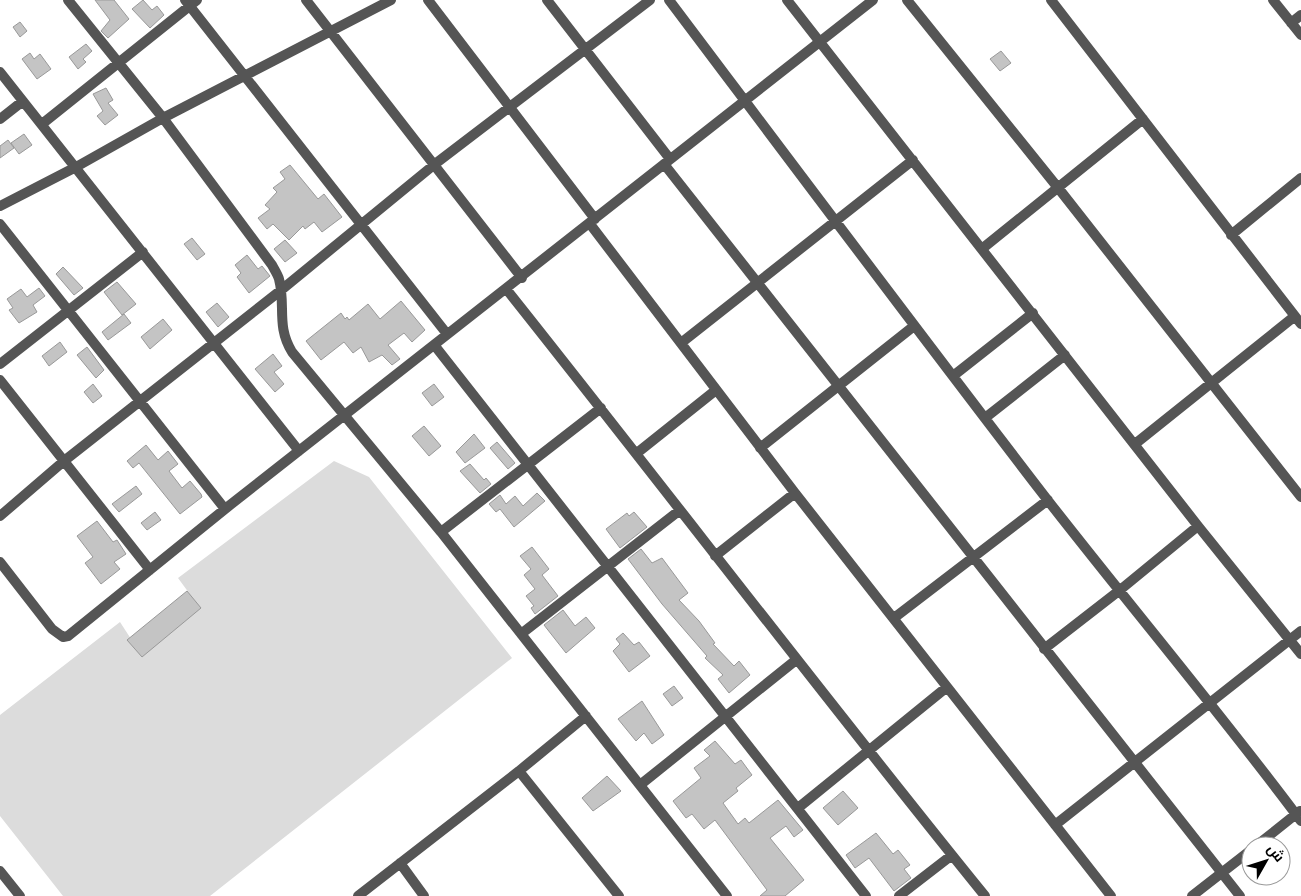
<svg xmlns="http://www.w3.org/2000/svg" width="1301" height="896" font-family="Mulish,Cairo,sans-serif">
<rect width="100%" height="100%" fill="#fff"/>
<path fill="#dcdcdc" d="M334,461L369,477L512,658L210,896H63L0,816V715L120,622L131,639L189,593L178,578Z"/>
<path fill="#c4c4c4" stroke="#999" d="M95,0H114L129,19L108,38L101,31L110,20Z
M143,0L152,10L157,6L164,15L150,28L132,9Z
M20,22L27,31L20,37L13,27Z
M86,44L92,51L83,59L86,62L78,69L69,57Z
M1001,51L1011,63L1000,71L990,59Z
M30,53L34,59L40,54L51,69L37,79L22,59Z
M106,88L113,100L108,103L118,115L105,125L97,116L103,111L93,94Z
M24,134L32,145L19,154L11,143Z
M8,140L14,148L0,158V146Z
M290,165L318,199L324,194L342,217L322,232L314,222L305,229L303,226L289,240L273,224L267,229L258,218L270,209L265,205L277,192L273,188L285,179L280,172Z
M192,238L205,254L197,260L184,244Z
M285,240L297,253L285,262L274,249Z
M247,255L258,269L262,266L270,276L249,293L237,277L241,273L235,265Z
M63,267L83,288L74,295L56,274Z
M117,282L136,304L122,315L104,292Z
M39,288L45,296L33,305L37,312L19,323L9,310L13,308L7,299L21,289L27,297Z
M401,301L425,330L412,342L404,333L388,345L400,359L392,365L382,355L369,362L361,347L353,353L344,342L321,360L306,341L341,313L345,319L347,317L349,320L368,304L380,319Z
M217,303L229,317L218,327L206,312Z
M124,314L131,323L108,340L102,332Z
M163,319L172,330L150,349L141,337Z
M60,342L67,352L49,366L42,356Z
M87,347L104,370L96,378L77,355Z
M273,354L282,366L274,372L284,384L275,392L255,369Z
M93,384L102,396L93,403L84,392Z
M434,384L444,397L432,406L422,393Z
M424,426L441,446L429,456L412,436Z
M474,434L485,448L465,463L456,452Z
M497,442L515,463L508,469L490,448Z
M146,445L158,460L168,451L178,464L169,471L182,488L190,481L201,494L202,497L180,514L139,463L133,468L127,461Z
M470,464L484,480L486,478L491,484L480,493L460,471Z
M136,486L142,494L119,512L112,504Z
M537,493L545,501L514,527L500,509L496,512L489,504L500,495L506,504L515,496L523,506Z
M155,512L161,520L147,530L141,523Z
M634,512L647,527L620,548L606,529L627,513L629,516Z
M97,521L113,542L117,540L126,554L114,562L120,569L101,584L85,563L93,557L77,536Z
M532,547L549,569L542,575L558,596L535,614L531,608L534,606L526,596L535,589L524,575L531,569L520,556Z
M641,549L652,563L662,558L688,593L679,600L699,621L715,643L713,644L734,666L739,661L750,675L729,693L718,679L723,675L705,658L707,656L662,604L628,559Z
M187,591L201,608L142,657L127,640Z
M563,610L575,626L586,617L595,628L566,653L544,625Z
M623,633L634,645L639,642L650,656L629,672L613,651L620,644L616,639Z
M674,686L683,698L672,706L663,694Z
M642,701L664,735L652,744L644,733L636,741L618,719Z
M715,741L735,764L741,760L752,775L736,788L738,791L723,803L738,824L745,818L749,823L778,800L803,830L794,837L786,826L770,838L804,880L785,896H760L767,890L715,820L704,829L692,814L686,818L673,801L701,778L694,768L710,756L704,750Z
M607,776L621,791L593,811L582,798Z
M843,791L858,808L838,825L823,808Z
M876,833L893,854L898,850L910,865L904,869L911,878L894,891L869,858L855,868L846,855Z"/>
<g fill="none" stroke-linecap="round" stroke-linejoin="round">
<path stroke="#555" stroke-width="10" d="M68,0L163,118L272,265C274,269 278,275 279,279C286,306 276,326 292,352L441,532L727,896
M185,0L447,334
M306,0L522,278
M428,0L595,219
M547,0L670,159
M669,0C794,166 919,333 1046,498C1130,606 1219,711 1301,821
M787,0L1198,526L1301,654
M907,0L1059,189L1301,497
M1051,0L1301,324
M1273,0L1301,35
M1291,23L1301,15
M0,72L299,451
M0,119L23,101
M42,124L197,0
M664,164L1240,896
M0,206L76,167L163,118L391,0
M0,224L225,509
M590,224L795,493L1111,896
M1231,235L1301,178
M983,248L1143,119
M507,290C667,491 823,696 985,896
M681,343L913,160
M435,346L866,896
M0,364L143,252
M953,376L1033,313
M0,380L150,570
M985,418L1065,355
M1135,444L1295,316
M760,448L914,326
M637,453L716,390
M0,516L64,461L280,291L435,164L650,0
M441,532L601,408
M715,556L795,493
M0,562L52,629L63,637L68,636L225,509L873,0
M894,618L1048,500
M521,634L680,510
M1044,649L1120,590L1198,526
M519,771L619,896
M640,785L796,660
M798,808L947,687
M1055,825L1301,631
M1256,846L1300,811
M400,863L424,896
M0,871L20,896
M358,896L519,771L586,716
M899,896L952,855
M1192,896L1251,850"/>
</g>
<g transform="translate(1266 861) rotate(51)"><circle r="24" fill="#ffffff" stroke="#999999"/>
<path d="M0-4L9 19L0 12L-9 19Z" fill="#000000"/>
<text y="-8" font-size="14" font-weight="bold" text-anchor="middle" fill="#000000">ش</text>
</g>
</svg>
